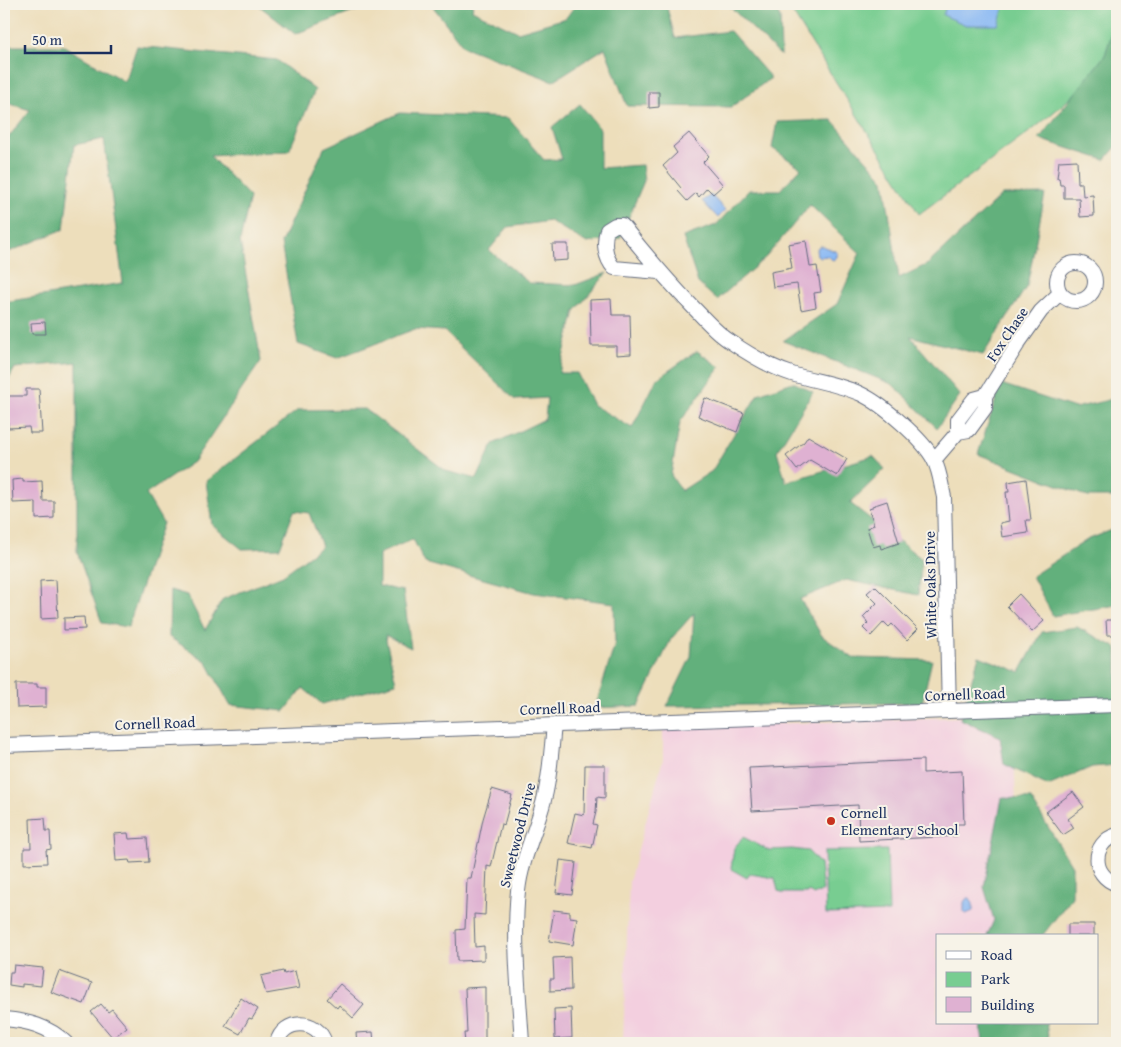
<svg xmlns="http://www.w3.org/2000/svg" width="1121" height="1047" font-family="'Gentium Book Plus',serif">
<rect width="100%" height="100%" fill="#f7f3e8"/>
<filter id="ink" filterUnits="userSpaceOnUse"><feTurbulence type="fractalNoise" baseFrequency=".02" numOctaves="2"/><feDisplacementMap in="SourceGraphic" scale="10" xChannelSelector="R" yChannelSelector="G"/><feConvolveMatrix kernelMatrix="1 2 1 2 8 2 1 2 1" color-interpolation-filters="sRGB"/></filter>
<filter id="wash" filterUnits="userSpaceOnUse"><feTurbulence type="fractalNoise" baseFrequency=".0096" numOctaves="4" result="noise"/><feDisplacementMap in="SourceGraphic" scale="20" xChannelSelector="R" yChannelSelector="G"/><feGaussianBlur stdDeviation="1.12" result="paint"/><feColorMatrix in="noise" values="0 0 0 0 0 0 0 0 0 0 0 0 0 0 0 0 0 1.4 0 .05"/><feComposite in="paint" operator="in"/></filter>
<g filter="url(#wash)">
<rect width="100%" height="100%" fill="#eddebb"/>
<path fill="#f3cfdf" d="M1013,715L1020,936H937V1023H1023L1024,1043H623L629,882L663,759V728Z"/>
<path fill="#78cd91" stroke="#4a7e78" d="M787,4H1117V59L1036,127L919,214Z
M743,837L768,850L792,849L808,851L820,864L823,891L813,895L809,891L806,893H781L778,891L775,878L750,874L747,878L731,869L734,848Z
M887,850L889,912L826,914L824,851Z"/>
<path fill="#62b07b" stroke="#3e706c" d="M257,4H374L295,34Z
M431,4H473L472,10L518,32L566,18L576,4H666L675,38L730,31L771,78L731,107L627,106L605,48L553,81L464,47Z
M727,4H771L780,17L781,56Z
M1117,17V146L1105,160L1039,139L1105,55Z
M4,46H64L125,82L137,46L277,60L315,90L289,151L210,156L250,197L240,241L261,361L193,462L146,494L163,523L128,627L102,623L77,552V362L15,368L4,388V302L123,283L104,139L74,145L64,229L4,254V143L30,110L4,102Z
M580,104L600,129V168L642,165L644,181L620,238L587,243L550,221L508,227L489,250L529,283L575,285L607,273L575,311L559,373H577L593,405L632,428L657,379L697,351L720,367L680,422L671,475L681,491L712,471L758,394L793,382L813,392L777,451L786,482L873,456L885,469L850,503L922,559L918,595L846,580L800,599L822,636L853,658L932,660L922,703L667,706L691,657L694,613L671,639L639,706L595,708L615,644L614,603L534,593L425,563L413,539L379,554V586L403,591L411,648L385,635L396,683L322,704L303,688L285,711L230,705L206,661L169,637L170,590L187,595L205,630L223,599L283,575L322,546L309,513L294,511L280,548L242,549L212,525L206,481L298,410L365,409L446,471L477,479L493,444L545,419L547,398L515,400L444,331L415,329L337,358L298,344L281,243L324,148L400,113L508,118L544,160L562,159L552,127Z
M832,120L884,180L899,278L928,264L1002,195L1045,194L1027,286L983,355L910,336L960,395L937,428L892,384L783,341L837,304L860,253L810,205L766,257L717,300L698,283L683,237L716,225L749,190H780L801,168L772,148L777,122Z
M1001,384L1075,408L1117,398V497H1088L978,454Z
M1117,528V605L1053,616L1032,576L1087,540Z
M1077,627L1117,648V765L1092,767L1048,786L1004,764L1000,737L960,719L979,656L1020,672L1042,632Z
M1002,798L1031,799L1072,866V897L1042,936H987L994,920L984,887Z
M981,1023H1046L1049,1043H983Z"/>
<path fill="#88b8f4" stroke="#5274a9" d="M947,4H1005L998,25H966L943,15Z
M711,195L725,210L718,218L702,201Z
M819,246H823L837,252V257L833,260L827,256L820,257L817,255L816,250Z
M967,898H970L973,903V911L966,914L964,912V902Z"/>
<g id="blocks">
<path fill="#dfb1d2" d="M649,92H659V107L649,108Z
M689,133L709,156L703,162L723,185L713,194L707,188L699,197L696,193L687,201L678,191L681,188L663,166L677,153L673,147Z
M1077,160L1078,183H1082L1083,196L1093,195L1094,216L1080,217L1079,198H1064V185H1060L1059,178H1057L1059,161Z
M806,241L810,267L817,266L821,292L814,293L816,307L801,310L797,284L773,287L771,272L792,268L788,244Z
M552,244H568V260L553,261Z
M611,299L612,315H630L631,354L616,355V346H591L590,300Z
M45,322L46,334H32L31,323Z
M26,389H39L42,433H30L29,427L8,428L7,396H26Z
M705,398L744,413L737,432L698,416Z
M808,436L847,459L837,476L810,460L797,470L786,456L804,442Z
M23,479V482L42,481L43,501H54V518L36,519V502L13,503L12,480Z
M1026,479L1031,520H1026L1028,533L1002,537L1000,523L1009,521L1006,492H1009L1008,482Z
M887,501L899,543L881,549L880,545L873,547L867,528L874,525L869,509L872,508V506Z
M56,580L58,618L41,619L40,581Z
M875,586L918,629L907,640L892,624L889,627L884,622L871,636L863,628L868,623L863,617L877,603L867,593Z
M1019,594L1044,621L1032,632L1007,606Z
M84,617L85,629L64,630V618Z
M1106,620H1117V635H1107Z
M16,684H37V687H46V707L17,708Z
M923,760V773L962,771L964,824H957V836L859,841L858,805L752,811L749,768Z
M585,765H605V798L597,797L596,812L593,824L597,825L592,848L568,843L575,813L584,815Z
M492,789L512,795L504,825L501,824L491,867L487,866L485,915L474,914L475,947L484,946V960L457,961L456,930L465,929L467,878H471L483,819Z
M1073,792L1084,807L1068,819L1074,828L1063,835L1046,812Z
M45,818L46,831H50L51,849L46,850L47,863L24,864V848H31L30,819Z
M128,833L129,839L147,838L149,862L130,863L129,860L116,861L114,834Z
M560,860L576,862L572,895L556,893Z
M554,910L570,912V917L577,918L573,945L549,941Z
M1068,924H1094V936H1068Z
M570,957L571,990L550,991V979H554L553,958Z
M14,965L43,968L41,986L22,984V987L9,985L10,972H13Z
M59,971L92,983L84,1004L51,992Z
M283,971L284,974L295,971L299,988L266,994L261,976Z
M340,984L364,1005L353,1018L339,1005L337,1008L327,999Z
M485,987V1043H465L464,1033H467L465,988Z
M241,998L258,1009L252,1019L249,1018L240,1034L225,1026Z
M101,1004L108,1012L112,1009L127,1027L113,1038L91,1012Z
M571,1008L572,1038L555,1039L554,1009Z
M373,1032L374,1043H357L356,1033Z"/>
</g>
</g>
<g filter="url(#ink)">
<use href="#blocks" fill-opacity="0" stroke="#646c7f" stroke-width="1"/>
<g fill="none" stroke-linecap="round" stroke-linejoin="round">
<g stroke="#646c7f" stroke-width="16">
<path id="minor" d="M1057 282a19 19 0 1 1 38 0a19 19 0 1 1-38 0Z
M659,272L614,268C605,258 603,243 607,230L615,225H622C644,253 667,280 692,306C704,318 716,333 731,342C750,355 770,367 792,374C814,381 839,384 861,394C882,404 923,439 934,460C940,471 941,485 944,497L949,711
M958,432V420L974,399L985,396
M934,460L958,432L969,430L985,408V396L1019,342L1041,311L1060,293
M4,745L1117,705
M1117,835C1091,842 1091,876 1117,884
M4,1019C28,1021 48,1026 66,1043
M277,1043C283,1018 318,1018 325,1043
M522,1043C519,993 513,941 518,891C521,862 534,835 542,807C550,781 551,752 554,725"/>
</g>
<use href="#minor" stroke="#fff" stroke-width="14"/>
</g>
</g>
<circle fill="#c8321e" stroke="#f7f3e8" stroke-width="2" cx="831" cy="821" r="5"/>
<g text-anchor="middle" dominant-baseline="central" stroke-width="4" stroke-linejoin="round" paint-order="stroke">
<g font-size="15" fill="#1b2f5e" stroke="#f7f3e8">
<text transform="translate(1007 334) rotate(-56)">Fox Chase</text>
<text transform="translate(930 585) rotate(-91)">White Oaks Drive</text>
<text transform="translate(965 694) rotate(-2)">Cornell Road</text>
<text transform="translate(560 708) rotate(-2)">Cornell Road</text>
<text transform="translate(155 723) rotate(-2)">Cornell Road</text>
<text transform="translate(517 835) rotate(-76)">Sweetwood Drive</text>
</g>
<g font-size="15" fill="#1b2f5e" stroke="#f7f3e8" text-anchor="start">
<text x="841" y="812">Cornell<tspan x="841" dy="17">Elementary School</tspan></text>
</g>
</g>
<rect width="1121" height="1047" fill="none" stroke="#f7f3e8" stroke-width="20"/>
<rect x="936" y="934" width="162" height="90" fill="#f7f3e8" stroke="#9fa5b1"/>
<rect x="946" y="951" width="25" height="8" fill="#ffffff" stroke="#9fa5b1"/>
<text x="981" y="960" font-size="15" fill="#1b2f5e">Road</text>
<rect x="946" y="972" width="25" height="15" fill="#78cd91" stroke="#9fa5b1"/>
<text x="981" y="984" font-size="15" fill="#1b2f5e">Park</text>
<rect x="946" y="997" width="25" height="15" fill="#dfb1d2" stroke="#9fa5b1"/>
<text x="981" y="1010" font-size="15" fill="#1b2f5e">Building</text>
<path d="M25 45v8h86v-8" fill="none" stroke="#1b2f5e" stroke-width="2.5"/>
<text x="32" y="45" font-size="15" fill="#1b2f5e" stroke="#f7f3e8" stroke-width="4" paint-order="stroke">50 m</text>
</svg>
